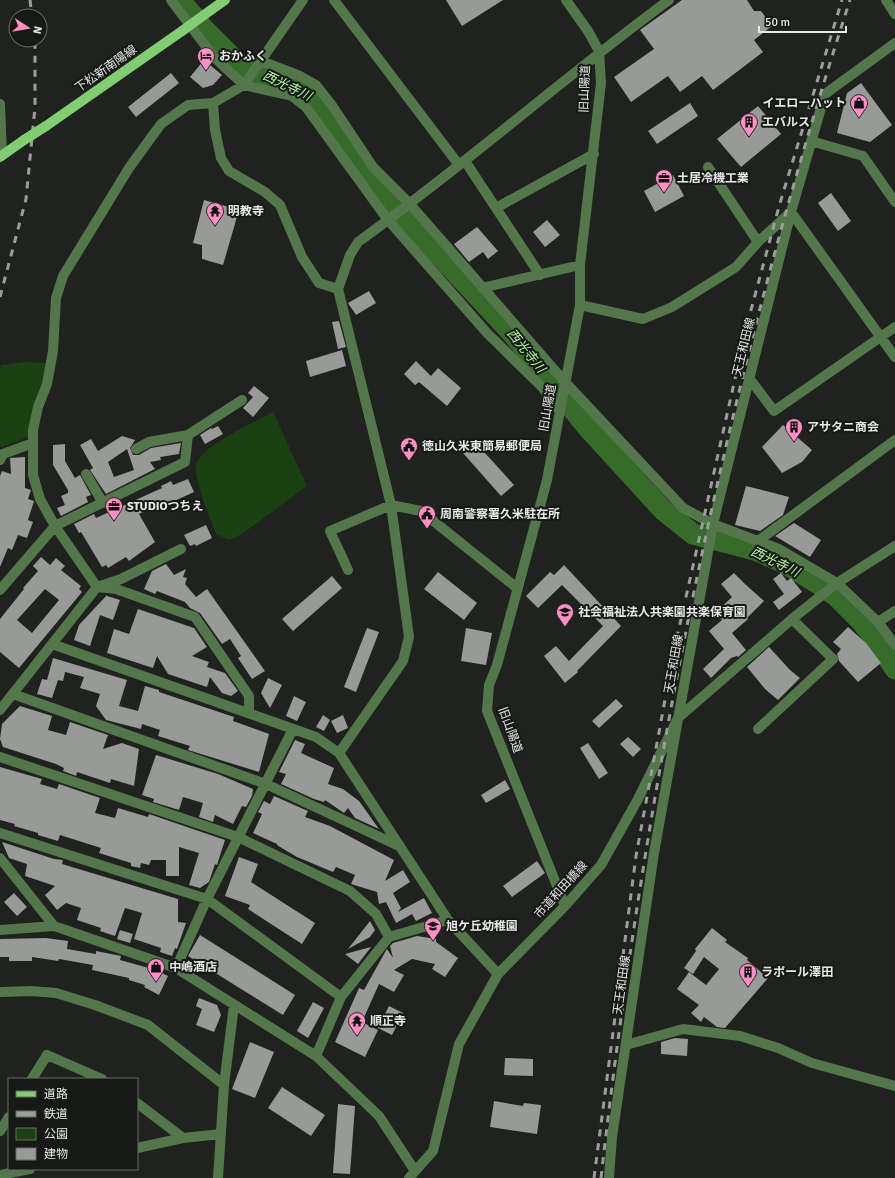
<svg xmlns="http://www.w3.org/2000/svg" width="895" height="1178" font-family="Signika,'Noto Sans JP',sans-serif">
<rect width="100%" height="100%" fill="#1f221e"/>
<path fill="#1b4012" d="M24,362L46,363L42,382L34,406L28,437L2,447L0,446V369L1,365Z
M273,412L307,486L242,534L229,540L216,534C210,517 195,483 196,466C197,447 256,422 273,412Z"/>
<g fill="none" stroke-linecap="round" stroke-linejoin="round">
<path stroke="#376b2a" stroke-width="21" d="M180,0L203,28L238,63L315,99L369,180L512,333L587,427L663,510L693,534L755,550L784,563L817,583L837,597L859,619L876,640L895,669"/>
</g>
<path fill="#979a96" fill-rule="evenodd" d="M446,0H503L462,26Z
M682,0H747L754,11H761L772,26L754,40L763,52L713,90L702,76L680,92L668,76L631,102L614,77L654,49L640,30Z
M204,60L222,75L213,85L203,88L190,77Z
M171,73L179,83L136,117L128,107Z
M861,83L892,125L870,142L837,133L847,93Z
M690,103L698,116L657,144L648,131Z
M758,106L781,134L741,167L717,139Z
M673,175L684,196L655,212L644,191Z
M831,193L851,221L838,231L818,203Z
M204,200L239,210L223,265L202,259V245L193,243Z
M547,220L560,235L545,247L533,232Z
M477,227L498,251L488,259L483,252L469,262L454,244Z
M369,291L376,303L356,315L348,303Z
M339,321L346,347L338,349L332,322Z
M342,350L346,366L310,377L306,361Z
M416,361L431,376L438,368L461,388L447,406L419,382L415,385L404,374Z
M254,386L269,398L253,417L243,408L253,397L248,393Z
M783,425L812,450L802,462L782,473L762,447Z
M218,426L223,434L205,444L200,435L211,428L212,429Z
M122,436L135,440L130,448L133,455H139L151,448L181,443L179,454L160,457L161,460L150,462L155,469L106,494L90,470L93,468L80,445L91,439L98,451ZM127,449L134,470L114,477L108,462Z
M475,442L514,485L501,496L463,453Z
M65,444V461L75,478L80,475L91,495L86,497L88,502L61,516L57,508L65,505L61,496L68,493V490L53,465V445Z
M25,457V488L31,490L28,499L34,501L28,520L33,522L27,538L18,535L12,550L8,548L0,567V476L2,471L11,474L10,458Z
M188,479L194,492L157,509L155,506L139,514L155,542L129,561L126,557L108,568L106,565L102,567L81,532L79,533L74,524L94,514L96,518L162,488L161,486L171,481L173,485Z
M746,486L789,497L783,515L760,531L735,525Z
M794,523L821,540L810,557L775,536Z
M206,525L212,538L196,546L195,544L190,546L184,535Z
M41,557L50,565L56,558L65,566L61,570L81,586L79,589L82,592L19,668L0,652V619L24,589L23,588L38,571L33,566ZM45,589L59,600L32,633L17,620Z
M166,564L174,575L186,569L183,577L187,578L185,584L196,597L207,589L265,671L252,679L238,658L241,656L230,639L222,644L200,613L190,608L185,602L157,591L155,594L144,589L152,571Z
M564,565L621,626L577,671L578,672L565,683L544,656L556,646L569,661L603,626L562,585L538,608L526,596L550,572L554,575Z
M438,572L477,603L464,620L424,589Z
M734,573L745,584L764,601L747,618L748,619L732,633L746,650L738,657L737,656L731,658L711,678L703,669L724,649L709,631L722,620L715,613L732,597L721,584Z
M781,573L787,581L791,578L802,592L779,610L773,602L784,594L773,579Z
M332,576L342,588L293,631L282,619Z
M107,595V596L120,600L113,620L100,615L90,646L74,640L79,625Z
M138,609L194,628L207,647L192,656L209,662L207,667L225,673L238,691L231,696L222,693L210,677L207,687L168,674L157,656L153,668L107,653L114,629L129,634Z
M848,627L866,643L881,663L858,682L839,661L837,654L841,649L833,642Z
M367,628L379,632L356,692L344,687Z
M466,628L492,633L486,665L461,661Z
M769,647L790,670L800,678L778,700L765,689L747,667Z
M53,658L127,680L119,706L138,711L145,686L159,690V692L234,717L233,721L269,734L259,772L188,750L190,746L158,736L160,730L142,724L141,729L106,720L96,706L100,694L80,688L84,677L65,672L63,681L58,680L52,698L37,694L42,679L47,680Z
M268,678L282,685L270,708L261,693Z
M294,696L306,702L297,721L286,716Z
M616,699L623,706L599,728L592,721Z
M20,706L52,716L48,730L66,735L70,722L108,735L103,749L122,743L139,749L134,786L111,779L110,783L77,772L76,776L63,771L64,768L56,764L3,747L0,739L2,724Z
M323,715L330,720L324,731L316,727Z
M343,715L348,728L337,733L331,721Z
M628,737L641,749L633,757L620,744Z
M295,740L305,744L301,753L334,768L328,784L343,789L359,801L379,829L355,818L348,808L344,813L325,800L324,802L314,799L281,784L286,774L279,772Z
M588,743L608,773L599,779L580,748Z
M156,755L218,774L253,789L252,796L246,807L242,806L233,824L215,815L213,822L199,817L203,803L183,797L179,810L153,802L154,799L142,795Z
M0,767L42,779L40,784L57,789L59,784L100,798L95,813L115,818L118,808L148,817L149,814L225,840L217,865L215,864L209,882L200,888L189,885L199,853L179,847V876H166V860H151L149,865L141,863L140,868L131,866V863L99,853L101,848L60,835L58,841L38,835V833L14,826L15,824L0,820Z
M505,780L510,789L486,803L481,795Z
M274,796L308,811L305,817L330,826L394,860L385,881L403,870L410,882L393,893L401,908L398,912L424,898L432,913L416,921L412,914L396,923L386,902L379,904L377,892L351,884L355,875L336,867L333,872L297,857L285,850L277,845V844L253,833L262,814L258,812L264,801L270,804Z
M2,842L54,859L63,860L62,864L178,899V922L186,923L177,949L175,948L172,956L160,952L161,948L134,939L142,913L125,908L115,936L100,931L101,928L77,920L81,908L66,903L57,910L45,895L55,886L25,876L27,864L9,858Z
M239,857L258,864L251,882L315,923L302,944L248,909L250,905L225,896Z
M537,861L545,873L512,897L503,886Z
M14,893L27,907L17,916L4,902Z
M370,921L375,930L370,937L348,949Z
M712,928L727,940L725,942L748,958L747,960L768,978L725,1028L717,1027L704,1017L701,1022L691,1013L699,1005L677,989L689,972L706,985L719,969L704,957L693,974L684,968L696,951L695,949Z
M120,930L133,934L130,943L117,939Z
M200,935L295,995L283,1015L188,956Z
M417,936L436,939V942L458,958L445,977L432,969L435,964L412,959L394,970L404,975L394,992L379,984L362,1022L378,1030L365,1057L335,1042L359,988L364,990L384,954L387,949L393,958L390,946L393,943Z
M46,938L68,941L67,949L96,954V951L121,956L120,960L156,970L168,976L159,995L144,987L145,985L129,980V978L92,970L93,965L59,959L58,961L32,957V961H9V957H0V939Z
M371,947L358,964L345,954Z
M199,998L217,1005L221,1015L214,1032L196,1025L202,1009L196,1006Z
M313,1002L324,1008L308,1038L297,1031Z
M389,1006L403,1013L392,1035L378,1028Z
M675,1038L688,1039L687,1056L661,1054V1042Z
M250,1042L274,1052L255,1098L232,1089Z
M505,1058L533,1059V1076L504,1075Z
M282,1087L325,1115L311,1136L268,1108Z
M494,1101L523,1106L524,1103L541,1105L537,1134L490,1127Z
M338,1104L355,1106L350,1174L333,1173Z"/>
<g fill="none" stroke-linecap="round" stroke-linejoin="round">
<path stroke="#53764b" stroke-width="10" d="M171,0L214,57L244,85L292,96L306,107L388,220L487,333L542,387L560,412
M334,0L459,165
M886,0L895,14
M261,61L300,76L316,85L331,104L373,167L409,203L565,382L683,508L713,524L779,549L837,583L878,622L895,645
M213,103L215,130L221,158L229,171L265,192L280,205L302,257L319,283L338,289
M0,104L2,155
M811,141L863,156L895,202
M465,161L540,275
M496,208L594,154
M758,242L791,212L895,357
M482,288L580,265
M580,305L643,319L672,307L736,267L758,242L708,167
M749,378L774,411L895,327
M136,449L149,442L188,435
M0,460L3,454L33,443
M86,474L103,503
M758,541L895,440
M348,570L330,531L391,505L421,511L517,588
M0,590L55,526L185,462L188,435L242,400
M878,622L895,611
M52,644L316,737L339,753L448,920L498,974
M13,694L266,784L399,846
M0,710L97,587L121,579L181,549
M249,713V696L195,617L116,589L97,587L55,526L40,499L33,475V430L38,407L47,384L53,351L56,298L63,276L129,168L161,124L188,105L213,103L244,85L303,0
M758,729L833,659L792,619
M339,753L403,661L409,637L391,505L338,289L350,255L358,242C465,165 563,78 669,0
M0,757L238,837L350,891L376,914L389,937
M0,833L207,899L341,997
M0,858L54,926
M565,906L487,711L489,685L497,665L547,480L580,305V265L601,83L599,51L588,31L566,0
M0,930L54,926L176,968L316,1056L379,1116L415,1171
M176,968L207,899L293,729
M0,992L31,991L56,993L95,1005L148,1025L224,1085
M626,1045L683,1029L740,1036L778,1048L812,1063L895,1086
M316,1056L341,997L389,937L448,920
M32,1079L47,1055L102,1079
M137,1103L183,1138
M0,1131L9,1117
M137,1148L183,1138L221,1134
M0,1175L30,1169
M218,1178L224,1085L234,1005
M409,1178L433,1151L459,1044L498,974L565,906L601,865L637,801L678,718L792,619L837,583L895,546
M609,1178L612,1137L654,853L713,524L791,212L825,94L895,43"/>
<path stroke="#82cd71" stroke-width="10" d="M204,15L225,0
M46,126L182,31
M0,157L24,140"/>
<path stroke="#9c9e9b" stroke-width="3" stroke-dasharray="7 7" stroke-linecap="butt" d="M30,0L32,16
M0,297L26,199L35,107V40
M594,1178L636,856L675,646L748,321L780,203L842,0
M601,1178C646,779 726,382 850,0"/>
<path stroke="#82cd71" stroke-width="10" d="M182,31L204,15
M24,140L46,126"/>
</g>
<defs>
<g id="hotel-pin" transform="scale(0.9)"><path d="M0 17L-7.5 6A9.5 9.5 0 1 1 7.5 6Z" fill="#fb8fc5" stroke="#161915"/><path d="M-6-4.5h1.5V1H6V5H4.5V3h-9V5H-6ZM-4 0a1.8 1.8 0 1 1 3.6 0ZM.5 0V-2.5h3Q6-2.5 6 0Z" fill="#111"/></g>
<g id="shop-pin" transform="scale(0.9)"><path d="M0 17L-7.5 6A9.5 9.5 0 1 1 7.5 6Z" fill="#fb8fc5" stroke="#161915"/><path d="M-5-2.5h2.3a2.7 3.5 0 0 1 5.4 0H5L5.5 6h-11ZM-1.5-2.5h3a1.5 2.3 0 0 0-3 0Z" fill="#111"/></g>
<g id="building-pin" transform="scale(0.9)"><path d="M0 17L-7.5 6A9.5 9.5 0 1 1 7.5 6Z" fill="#fb8fc5" stroke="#161915"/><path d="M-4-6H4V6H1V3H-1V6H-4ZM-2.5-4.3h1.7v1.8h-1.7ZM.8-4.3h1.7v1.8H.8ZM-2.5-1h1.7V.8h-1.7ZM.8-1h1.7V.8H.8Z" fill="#111"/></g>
<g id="office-pin" transform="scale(0.9)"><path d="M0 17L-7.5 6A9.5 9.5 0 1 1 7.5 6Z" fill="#fb8fc5" stroke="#161915"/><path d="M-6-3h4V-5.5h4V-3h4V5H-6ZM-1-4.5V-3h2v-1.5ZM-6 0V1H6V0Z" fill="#111"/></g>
<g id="temple-pin" transform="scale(0.9)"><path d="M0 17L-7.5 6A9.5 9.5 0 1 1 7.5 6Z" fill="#fb8fc5" stroke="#161915"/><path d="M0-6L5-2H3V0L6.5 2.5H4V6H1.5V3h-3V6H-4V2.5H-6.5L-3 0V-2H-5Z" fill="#111"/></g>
<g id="civic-pin" transform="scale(0.9)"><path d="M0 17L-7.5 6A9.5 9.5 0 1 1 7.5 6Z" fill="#fb8fc5" stroke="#161915"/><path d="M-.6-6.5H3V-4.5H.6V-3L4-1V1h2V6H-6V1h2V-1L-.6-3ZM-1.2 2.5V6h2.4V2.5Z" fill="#111"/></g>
<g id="school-pin" transform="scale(0.9)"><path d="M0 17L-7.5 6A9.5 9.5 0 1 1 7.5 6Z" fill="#fb8fc5" stroke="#161915"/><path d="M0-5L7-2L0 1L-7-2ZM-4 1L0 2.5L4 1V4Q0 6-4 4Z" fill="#111"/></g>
</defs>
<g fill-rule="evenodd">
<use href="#hotel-pin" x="206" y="56"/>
<use href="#shop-pin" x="859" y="103"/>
<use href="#building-pin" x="749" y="122"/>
<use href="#office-pin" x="664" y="178"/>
<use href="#temple-pin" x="215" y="211"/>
<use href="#building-pin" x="794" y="427"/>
<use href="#civic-pin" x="409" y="446"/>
<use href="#office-pin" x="114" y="506"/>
<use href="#civic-pin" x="427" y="514"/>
<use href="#school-pin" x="565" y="612"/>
<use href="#school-pin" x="433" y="926"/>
<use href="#shop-pin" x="156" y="967"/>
<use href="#building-pin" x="748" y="972"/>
<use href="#temple-pin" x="357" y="1021"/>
</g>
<g text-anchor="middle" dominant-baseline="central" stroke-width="4" stroke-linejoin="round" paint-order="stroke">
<g font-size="12" font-weight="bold" fill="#e7e9e7" stroke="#161915" text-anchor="start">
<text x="219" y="56">おかふく</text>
<text x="846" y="103" text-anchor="end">イエローハット</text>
<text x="762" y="122">エバルス</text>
<text x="677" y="178">土居冷機工業</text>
<text x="228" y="211">明教寺</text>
<text x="807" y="427">アサタニ商会</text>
<text x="422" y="446">徳山久米東簡易郵便局</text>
<text x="127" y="506">STUDIOつちえ</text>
<text x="440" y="514">周南警察署久米駐在所</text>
<text x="578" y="612">社会福祉法人共楽園共楽保育園</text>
<text x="446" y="926">旭ケ丘幼稚園</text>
<text x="169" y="967">中嶋酒店</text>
<text x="761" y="972">ラポール澤田</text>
<text x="370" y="1021">順正寺</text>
</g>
<g font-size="12" fill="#e7e9e7" stroke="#161915">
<text transform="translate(106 69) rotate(-35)">下松新南陽線</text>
<text transform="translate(585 89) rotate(-88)">旧山陽道</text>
<text transform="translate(744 347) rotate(-76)">天王和田線</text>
<text transform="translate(548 408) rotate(-80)">旧山陽道</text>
<text transform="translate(674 664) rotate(-80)">天王和田線</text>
<text transform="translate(510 730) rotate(70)">旧山陽道</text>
<text transform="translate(561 890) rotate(-48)">市道和田橋線</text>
<text transform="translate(622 985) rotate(-82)">天王和田線</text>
</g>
<g font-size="13" font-style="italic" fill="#b1fb9f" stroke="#161915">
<text transform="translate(287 86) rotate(26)">西光寺川</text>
<text transform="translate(526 351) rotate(51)">西光寺川</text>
<text transform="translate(775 562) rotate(26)">西光寺川</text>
</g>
</g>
<rect x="8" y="1078" width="130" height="92" fill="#161915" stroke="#6a6c69"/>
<rect x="16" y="1091" width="20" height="6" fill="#82cd71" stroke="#6a6c69"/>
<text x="44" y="1098" font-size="12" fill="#e7e9e7">道路</text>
<rect x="16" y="1111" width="20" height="6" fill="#9c9e9b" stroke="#6a6c69"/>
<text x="44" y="1118" font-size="12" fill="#e7e9e7">鉄道</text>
<rect x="16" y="1128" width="20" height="12" fill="#1b4012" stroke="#6a6c69"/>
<text x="44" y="1138" font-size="12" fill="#e7e9e7">公園</text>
<rect x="16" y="1148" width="20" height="12" fill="#979a96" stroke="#6a6c69"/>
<text x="44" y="1158" font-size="12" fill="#e7e9e7">建物</text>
<g transform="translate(28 28) rotate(102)"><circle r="19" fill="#161915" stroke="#6a6c69"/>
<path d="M0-3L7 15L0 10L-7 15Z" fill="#fb8fc5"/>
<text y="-6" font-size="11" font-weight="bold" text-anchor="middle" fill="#e7e9e7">N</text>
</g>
<path d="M759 26v6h87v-6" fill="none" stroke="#e7e9e7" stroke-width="2"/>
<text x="765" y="26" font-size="12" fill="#e7e9e7" stroke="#161915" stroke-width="3" paint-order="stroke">50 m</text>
</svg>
